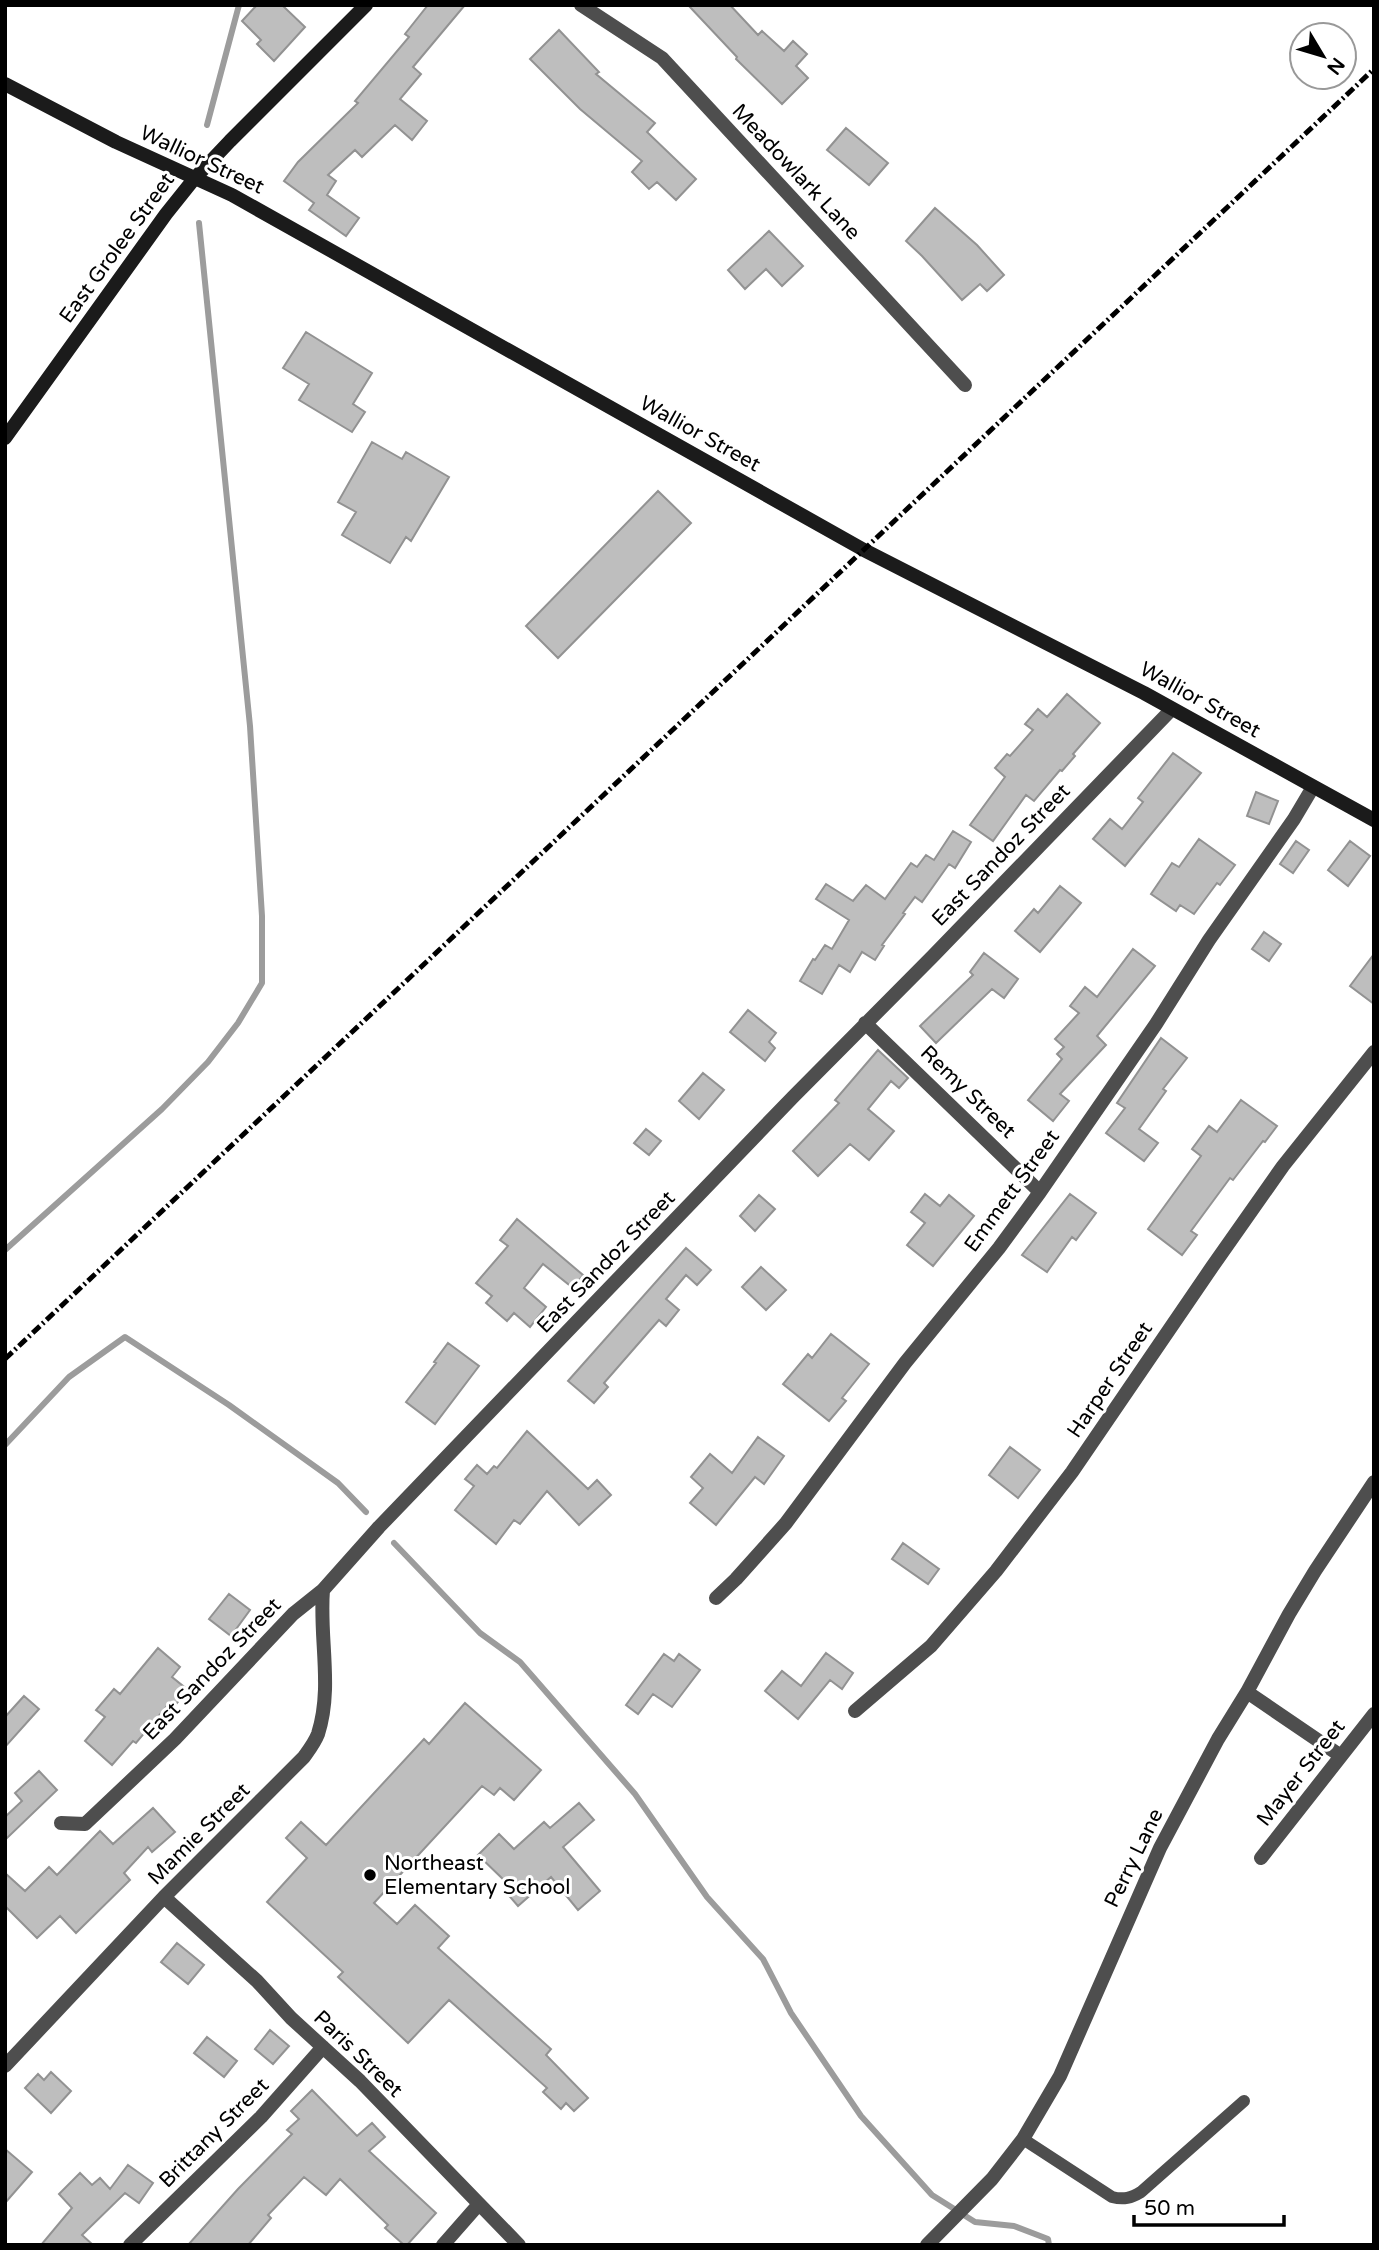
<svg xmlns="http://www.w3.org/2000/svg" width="1379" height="2250" font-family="'Varela Round',sans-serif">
<rect width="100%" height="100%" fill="#fff"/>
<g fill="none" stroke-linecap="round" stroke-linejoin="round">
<path stroke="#9c9c9c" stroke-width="6" d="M207,125L239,5
M5,1250L162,1109L208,1062L238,1023L262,983V916L250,726L199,223
M5,1445L69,1377L125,1337L229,1405L338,1483L366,1512
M394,1543L480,1633L520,1662L635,1794L707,1897L763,1959L791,2013L861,2116L932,2195L975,2222L1014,2226L1048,2239L1049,2245"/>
</g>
<path fill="#bebebe" stroke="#929292" stroke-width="2" d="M257,5H282L305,27L274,61L257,44L261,40L242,21Z
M428,5H465L413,67L421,74L400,99L427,121L412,140L395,125L362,157L355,150L328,175L336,181L327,195L359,218L346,236L309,210L314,203L284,181L298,162L358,103L355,101L409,37L405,34Z
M688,5H730L758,35L762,31L784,51L793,41L807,54L796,66L808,78L782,104L736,59L737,57Z
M559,30L599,72L596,74L655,123L647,132L696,179L676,200L657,182L649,189L632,172L642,161L580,109L530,59Z
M846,128L888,163L869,185L827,150Z
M935,208L977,245L1004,275L987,291L980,284L962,300L922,256L906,241Z
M769,231L803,266L782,286L766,269L745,289L728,270Z
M306,332L372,373L353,404L365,412L352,432L299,400L309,384L283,368Z
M372,442L402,459L406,452L449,477L411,541L406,537L390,563L342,535L356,512L338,502Z
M658,491L691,523L558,658L526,626Z
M1067,694L1100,723L1073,754L1075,756L1062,771L1060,770L1034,801L1026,795L993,841L970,825L1005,777L995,768L1007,754L1010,756L1033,730L1025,724L1038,709L1047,717Z
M1173,753L1201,773L1125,866L1093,839L1110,819L1122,829L1143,802L1138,798Z
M1256,792L1278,801L1269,824L1247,816Z
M953,831L971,842L955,868L949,864L922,902L915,897L903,913L905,914L882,945L884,946L875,960L862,952L850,972L839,965L822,994L800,981L813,959L815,960L825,945L832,949L849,920L816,899L826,884L853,901L866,885L885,899L911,863L917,867L926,855L934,860Z
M1199,839L1235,865L1220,885L1217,883L1194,914L1180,905L1176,911L1151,894L1172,863L1179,867Z
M1296,841L1309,850L1293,873L1280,864Z
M1350,841L1370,856L1348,886L1328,870Z
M1060,886L1081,903L1040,952L1015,931L1034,909L1038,913Z
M1264,932L1281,944L1269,961L1252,949Z
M1133,949L1155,966L1097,1036L1106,1045L1060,1094L1069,1101L1053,1121L1028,1100L1062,1059L1057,1054L1064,1047L1055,1039L1079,1013L1070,1006L1085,987L1097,997Z
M984,953L1018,979L1004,998L992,989L936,1043L920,1026L973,975L970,972Z
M1374,954V1004L1350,986Z
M748,1010L776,1033L769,1042L775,1048L765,1061L730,1032Z
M1161,1038L1187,1058L1163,1089L1166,1091L1139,1129L1158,1143L1144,1161L1106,1133L1125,1108L1117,1103Z
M878,1050L908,1078L899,1088L891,1081L868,1109L894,1131L869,1160L850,1144L818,1176L793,1151L839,1103L835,1100Z
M703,1073L724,1090L699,1119L679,1101Z
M1241,1100L1277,1126L1265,1142L1263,1141L1233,1180L1230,1178L1191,1231L1197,1235L1182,1255L1148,1229L1201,1156L1192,1149L1209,1126L1217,1132Z
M646,1129L661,1141L649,1155L634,1143Z
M925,1194L940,1206L949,1195L974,1216L933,1266L907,1245L925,1223L911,1212Z
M1070,1194L1096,1213L1076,1240L1072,1237L1047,1272L1022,1255Z
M759,1195L775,1209L755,1231L740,1216Z
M517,1219L583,1275L573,1288L543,1264L524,1288L546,1307L530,1327L514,1313L507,1321L486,1303L492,1296L476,1283L508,1246L500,1240Z
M686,1248L711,1270L697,1285L686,1275L666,1299L679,1310L666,1326L659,1320L604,1383L608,1387L594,1403L568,1381Z
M761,1267L786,1290L766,1310L742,1287Z
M831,1334L869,1364L842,1398L846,1401L829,1421L783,1384L808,1354L812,1358Z
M448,1343L479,1366L435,1424L406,1402L436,1363L434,1362Z
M527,1431L588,1489L597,1480L611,1495L579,1525L547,1491L520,1524L514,1520L496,1544L455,1510L474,1486L465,1479L477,1465L487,1474L494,1466L497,1468Z
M758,1437L784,1456L764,1484L755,1477L716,1525L690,1503L703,1488L691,1477L710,1454L732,1473Z
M1010,1447L1040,1470L1018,1498L989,1475Z
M903,1543L939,1569L928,1584L892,1559Z
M229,1594L250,1610L231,1636L209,1619Z
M158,1648L180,1667L172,1677L188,1690L171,1710L167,1706L136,1743L133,1741L112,1765L85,1741L105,1717L96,1710L114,1689L120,1694Z
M826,1653L853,1673L842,1689L830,1680L798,1719L765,1691L782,1671L801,1686Z
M664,1654L674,1661L679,1654L700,1670L672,1707L653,1694L638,1714L626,1705Z
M24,1696L39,1709L5,1747V1717Z
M465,1703L541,1770L514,1800L500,1788L494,1795L482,1786L374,1903L397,1924L415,1905L449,1936L438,1948L551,2049L546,2055L588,2098L574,2111L566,2103L561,2109L543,2092L547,2088L449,2000L408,2043L338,1977L343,1972L267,1902L307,1858L286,1838L301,1822L326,1845L424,1739L429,1744Z
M39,1771L57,1790L5,1840V1817L22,1801L15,1793Z
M579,1803L594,1820L563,1847L600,1891L578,1910L551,1877L518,1906L504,1890L509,1885L478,1855L499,1834L514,1849L544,1822L550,1828Z
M153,1808L175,1832L152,1852L148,1847L124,1873L130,1880L76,1933L60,1916L37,1938L5,1906V1873L25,1891L49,1867L57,1875L100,1831L113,1844Z
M177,1943L204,1965L188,1984L161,1962Z
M270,2030L289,2046L273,2064L255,2049Z
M207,2037L237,2061L224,2077L194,2053Z
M51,2072L71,2091L51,2113L25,2088L38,2074L44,2080Z
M312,2090L357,2136L372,2123L385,2137L369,2151L436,2213L407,2245H404L385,2228L388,2225L340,2179L326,2195L304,2177L268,2215L271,2218L248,2245H188L238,2189L292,2134L287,2130L299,2119L291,2111Z
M5,2149L32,2172L5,2203Z
M128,2165L153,2183L139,2203L125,2193L82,2235L93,2245H41L72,2208L59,2194L80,2173L92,2185L100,2178L110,2189Z"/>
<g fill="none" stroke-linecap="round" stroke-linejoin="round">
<path stroke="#4e4e4e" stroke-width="12" d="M1023,2139L1112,2197C1124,2200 1131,2198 1141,2192L1244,2101"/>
<path stroke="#4e4e4e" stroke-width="14" d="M581,5L662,58L965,385
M865,1023L1040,1192
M716,1598L736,1579L786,1523L905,1363L999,1248L1040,1192L1156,1024L1209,940L1294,819L1313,787
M1247,1692L1341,1756
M855,1711L931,1646L996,1571L1072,1472L1212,1267L1283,1166L1374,1052
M61,1823L85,1824L175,1739L293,1614L323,1590L379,1527L793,1097L933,956L1172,709
M1261,1858L1374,1714
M164,1897L257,1981L291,2018L360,2081L519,2245
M5,2066L164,1897L304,1757C309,1750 315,1742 318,1734C333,1687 319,1638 323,1590
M130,2245L261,2117L323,2047
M443,2245L479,2204
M927,2245L992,2179L1023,2139L1060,2076L1160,1848L1218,1739L1247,1692L1289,1614L1315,1571L1374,1482"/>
<path stroke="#1b1b1b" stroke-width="14" d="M5,84L116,142L232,195L864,550L1144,693L1374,820
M5,438L166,214L194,179L230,141L366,5"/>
<path stroke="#000" stroke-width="5" stroke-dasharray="10 3.5 2 3.5" stroke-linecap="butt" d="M5,1359L1374,69"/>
</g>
<circle fill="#000" stroke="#fff" stroke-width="2.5" cx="370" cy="1875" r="7"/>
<g text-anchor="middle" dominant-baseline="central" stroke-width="6" stroke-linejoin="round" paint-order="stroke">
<g font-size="21" fill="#000" stroke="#fff">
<text transform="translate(202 160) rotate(25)">Wallior Street</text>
<text transform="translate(796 172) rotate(47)">Meadowlark Lane</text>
<text transform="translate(117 248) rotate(-54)">East Grolee Street</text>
<text transform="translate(700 434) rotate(29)">Wallior Street</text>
<text transform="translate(1200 700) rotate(29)">Wallior Street</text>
<text transform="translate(1001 855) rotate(-46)">East Sandoz Street</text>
<text transform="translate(968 1092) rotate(44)">Remy Street</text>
<text transform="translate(1012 1191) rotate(-54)">Emmett Street</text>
<text transform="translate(606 1262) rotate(-46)">East Sandoz Street</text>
<text transform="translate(1110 1380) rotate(-56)">Harper Street</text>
<text transform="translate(212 1669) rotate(-46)">East Sandoz Street</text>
<text transform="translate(1301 1773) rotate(-52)">Mayer Street</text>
<text transform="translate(199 1834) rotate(-45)">Mamie Street</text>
<text transform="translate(1134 1858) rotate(-64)">Perry Lane</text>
<text transform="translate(358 2054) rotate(44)">Paris Street</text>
<text transform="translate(214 2133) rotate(-45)">Brittany Street</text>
</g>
<g font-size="21" fill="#000" stroke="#fff" text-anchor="start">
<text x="384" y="1863">Northeast<tspan x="384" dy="24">Elementary School</tspan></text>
</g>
</g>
<rect width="1379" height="2250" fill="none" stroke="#000000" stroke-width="14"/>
<g transform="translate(1323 56) rotate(128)"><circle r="33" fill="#ffffff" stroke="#999999" stroke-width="2"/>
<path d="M0-5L12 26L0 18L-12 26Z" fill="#000000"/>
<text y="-10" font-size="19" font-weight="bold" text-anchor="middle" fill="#000000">N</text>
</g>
<path d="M1134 2215v10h150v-10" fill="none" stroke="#000000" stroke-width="3.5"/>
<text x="1144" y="2215" font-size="21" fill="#000000" stroke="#ffffff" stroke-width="5" paint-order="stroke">50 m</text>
</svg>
